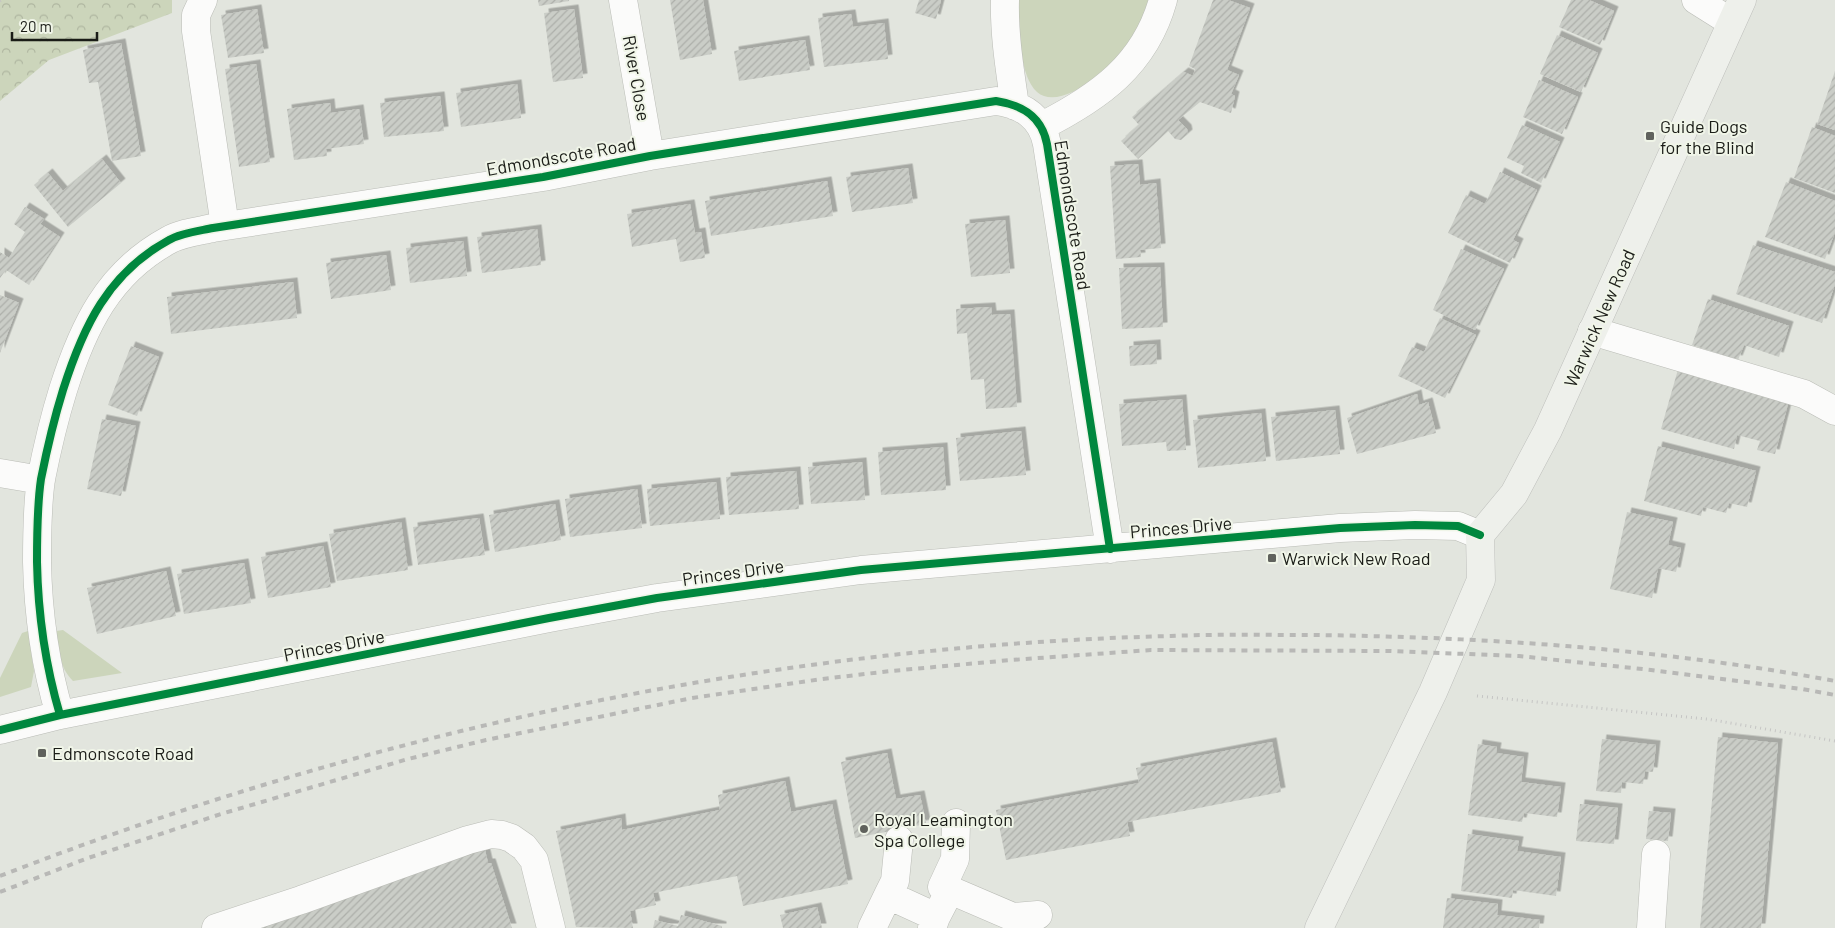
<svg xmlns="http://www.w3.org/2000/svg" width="1835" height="928" font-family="Barlow,sans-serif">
<defs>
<pattern id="park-crowns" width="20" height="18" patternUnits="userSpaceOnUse" patternTransform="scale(1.25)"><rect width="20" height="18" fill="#ccd5bb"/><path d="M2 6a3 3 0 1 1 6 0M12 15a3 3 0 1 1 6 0" fill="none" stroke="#afb6a0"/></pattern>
<pattern id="building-hatch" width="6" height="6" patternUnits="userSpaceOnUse" patternTransform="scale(1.25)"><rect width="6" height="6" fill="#cacdc7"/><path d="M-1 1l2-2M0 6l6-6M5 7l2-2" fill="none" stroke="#adafaa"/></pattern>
<filter id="shadow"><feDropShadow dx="4.5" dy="-4.5" stdDeviation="0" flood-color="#0004"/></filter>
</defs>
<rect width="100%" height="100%" fill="#e2e5de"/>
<path fill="#ccd5bb" d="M1019,0H1150C1143,17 1136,33 1126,48C1113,66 1061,113 1037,92C1018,74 1019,25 1019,0Z
M63,630L122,673L73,681C59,667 59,650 56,631Z
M28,631L34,671L31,687L0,697V678L22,633Z"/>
<path fill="url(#park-crowns)" d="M0,0H172V13L49,60L0,101Z"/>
<path fill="url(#building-hatch)" filter="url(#shadow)" d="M538,0H569V1L539,6Z
M670,0H703L712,54L680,60Z
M919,0H941L936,19L915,13Z
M1213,0H1228L1250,8L1227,70L1239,75L1231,94L1235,96L1231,113L1200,102L1178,120L1187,129L1188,134L1181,140L1175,139L1168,131L1138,159L1121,141L1139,125L1132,117L1184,72L1193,76L1195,69L1189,66Z
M1571,0H1589L1614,11L1600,45L1559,27Z
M257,9L264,53L228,58L221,15Z
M574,9L583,78L553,82L544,13Z
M851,14L853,27L884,23L888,59L824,67L818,18Z
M1557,35L1598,53L1581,92L1540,74Z
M805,40L810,70L739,81L734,51Z
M121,43L141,156L112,161L98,82L89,83L83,50Z
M256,64L270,162L239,167L225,69Z
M1835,71V130L1817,124Z
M1539,80L1578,97L1562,134L1523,117Z
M517,84L521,118L461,127L456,93Z
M440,96L444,131L384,137L380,103Z
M330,103L331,113L359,109L364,144L326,149L327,156L294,160L287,109Z
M1522,125L1560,142L1541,183L1521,173L1524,166L1507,158Z
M1812,127L1835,136V193L1794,178Z
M102,159L121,183L68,227L34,185L48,173L63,191Z
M1138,164L1140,185L1156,183L1161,248L1140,250L1141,257L1116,259L1110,166Z
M908,168L913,203L852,212L846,177Z
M1500,172L1537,190L1513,240L1519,243L1510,263L1448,233L1466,195L1485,204Z
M827,181L833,216L711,236L705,201Z
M1786,182L1835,201V232L1825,259L1765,237Z
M690,204L695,233L701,232L705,258L680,262L676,239L632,247L627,214Z
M25,207L44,219L40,224L60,237L29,285L6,270L0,278V252L9,258L25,232L14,224Z
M1005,220L1010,273L971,277L965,224Z
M537,229L541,265L482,273L477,237Z
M463,241L467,276L410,283L406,248Z
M1753,245L1835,272V284L1822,323L1736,294Z
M1461,249L1504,269L1475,330L1433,310Z
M386,255L391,290L331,299L326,263Z
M1160,267L1163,327L1122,329L1119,268Z
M293,282L297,318L171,334L167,297Z
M0,295L19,303L0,353Z
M1708,299L1789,326L1779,357L1744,345L1738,360L1692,345Z
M991,307L992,315L1010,314L1017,407L986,409L984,379L971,380L967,333L957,334L956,309Z
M1440,318L1476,335L1445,398L1398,376L1412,347L1424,352Z
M1156,344L1157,364L1130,366L1129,346Z
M131,346L159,357L137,416L108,405Z
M1679,366L1790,396L1775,454L1757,450L1760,441L1737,435L1734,449L1661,429Z
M1417,394L1419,405L1428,402L1436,433L1357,454L1347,418Z
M1182,399L1186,450L1167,451L1166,442L1122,446L1119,404Z
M1335,410L1340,454L1276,461L1271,417Z
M1261,413L1266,461L1198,468L1193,420Z
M102,419L136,426L121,496L87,489Z
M1021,431L1026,475L960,481L956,438Z
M1658,446L1756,471L1747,507L1729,503L1726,513L1703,507L1701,516L1644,501Z
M943,447L946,490L881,495L878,452Z
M862,462L865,500L811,504L808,467Z
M796,471L799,509L729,515L726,477Z
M716,482L720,519L650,526L647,489Z
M637,489L642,528L570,537L565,499Z
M555,504L561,540L495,552L489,515Z
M1627,512L1673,522L1668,545L1681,548L1676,572L1658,568L1652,598L1610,589Z
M479,518L485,555L418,565L413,527Z
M401,522L408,570L337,581L329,534Z
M323,546L331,587L268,598L261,557Z
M244,563L251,603L184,614L177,574Z
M166,571L176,616L97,634L87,588Z
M1718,737L1778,743L1761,928H1700Z
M1602,739L1656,745L1653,772L1645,771L1643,784L1622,782L1621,793L1596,791Z
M1272,742L1281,792L1127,822L1130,836L1006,860L996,810L1139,783L1136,768Z
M1478,744L1497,747L1496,753L1524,757L1521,782L1561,787L1557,817L1524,813L1522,822L1468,815Z
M887,753L896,799L920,795L926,824L855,838L841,762Z
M785,781L791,812L832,804L848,884L743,906L737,876L653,893L656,905L630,911L633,928L576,927L556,831L621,818L622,830L720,810L718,795Z
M1580,804L1618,808L1614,844L1576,841Z
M1649,811L1671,813L1668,841L1646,839Z
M1468,834L1519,841L1517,851L1561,857L1556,896L1513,890L1512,898L1461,891Z
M485,850L488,863H491L512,928H255Z
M1447,898L1498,904L1497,915L1540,920L1539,928H1443Z
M817,907L822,928H783L780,915Z
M681,915L722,926V928H653L655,920L678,926Z"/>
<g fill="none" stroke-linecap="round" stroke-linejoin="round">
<g stroke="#babcb6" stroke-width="29">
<path id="minor" d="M203,0L196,15V31L225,226
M623,0L650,156
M1005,0C1004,35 1010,71 1015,106
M1696,0L1731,22
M1042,126C1099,97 1145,65 1163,0
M1592,331L1804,394L1835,411
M0,473L41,480
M60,715C45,664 38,614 37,562C37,534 37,506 41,479C47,449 54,419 63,390C83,327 108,273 169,240C181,233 199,231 213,228L543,177L650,156L996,101C1023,105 1042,117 1047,144L1110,549
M0,730L60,715L549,618L657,598L861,570L1340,528L1415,525L1458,526L1480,535
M950,890L1013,917L1038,915
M888,895L895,881L899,840
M936,917L950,890L942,887L955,859L956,823
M216,928L301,900L468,840L491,834L502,835L511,838L524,847L534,860L551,928
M872,928L888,895L936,917L932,928
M1651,928L1656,854"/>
</g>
<g stroke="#bebfbc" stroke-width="29">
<path id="major" d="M1319,928L1433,692L1481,580L1480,535L1514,494L1548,430L1742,0"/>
</g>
<path stroke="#c5c5c4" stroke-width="3" stroke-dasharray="1 4" stroke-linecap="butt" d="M0,1L2,0
M1477,696L1707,719L1835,741"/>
<use href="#minor" stroke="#fbfbfa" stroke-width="28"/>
<use href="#major" stroke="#eef0eb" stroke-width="28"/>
<path stroke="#b8b8b6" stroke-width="4" stroke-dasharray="6 6" stroke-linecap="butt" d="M0,876C373,731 771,646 1171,636C1218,634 1265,635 1312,635C1487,637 1663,649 1835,681
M0,892L88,858L221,814L408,759L486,740L692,698L822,679L891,671L1011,660L1151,650L1389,651L1519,656L1651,670L1802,689L1835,695"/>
<g stroke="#f0f5e8" stroke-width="11">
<path id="cycleway" d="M60,715C45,664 38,614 37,562C37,534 37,506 41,479C47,449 54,419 63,390C83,327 108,273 169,240C181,233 199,231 213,228L543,177L650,156L996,101C1023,105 1042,117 1047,144L1110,549
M0,730L60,715L549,618L657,598L861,570L1340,528L1415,525L1458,526L1480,535"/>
</g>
<use href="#cycleway" stroke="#00873e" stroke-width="8"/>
</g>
<g fill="#60625d" stroke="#f0f5e8" stroke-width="2">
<rect x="1645" y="131" width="10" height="10" rx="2.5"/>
<rect x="1267" y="553" width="10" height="10" rx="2.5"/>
<rect x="37" y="748" width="10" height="10" rx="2.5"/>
<circle cx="864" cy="829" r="5"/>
</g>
<g text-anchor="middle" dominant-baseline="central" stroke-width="4" stroke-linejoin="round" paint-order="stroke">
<g font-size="18" fill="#1a1c17" stroke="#f0f5e8">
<text transform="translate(637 78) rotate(80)">River Close</text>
<text transform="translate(561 156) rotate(-10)">Edmondscote Road</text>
<text transform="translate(1073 215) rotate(81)">Edmondscote Road</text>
<text transform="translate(1599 318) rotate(-66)">Warwick New Road</text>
<text transform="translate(1181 527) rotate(-5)">Princes Drive</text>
<text transform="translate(733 572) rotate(-8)">Princes Drive</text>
<text transform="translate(334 645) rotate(-11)">Princes Drive</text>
</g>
<g font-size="18" fill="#1a1c17" stroke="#f0f5e8" text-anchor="start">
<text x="1660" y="126">Guide Dogs<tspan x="1660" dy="21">for the Blind</tspan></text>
<text x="1282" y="558">Warwick New Road</text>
<text x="52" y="753">Edmonscote Road</text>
<text x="874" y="819">Royal Leamington<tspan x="874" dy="21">Spa College</tspan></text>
</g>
</g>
<path d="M12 32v8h85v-8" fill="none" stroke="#1a1c17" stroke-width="2.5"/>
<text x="20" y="32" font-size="15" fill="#1a1c17" stroke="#f0f5e8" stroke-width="4" paint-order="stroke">20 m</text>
</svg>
